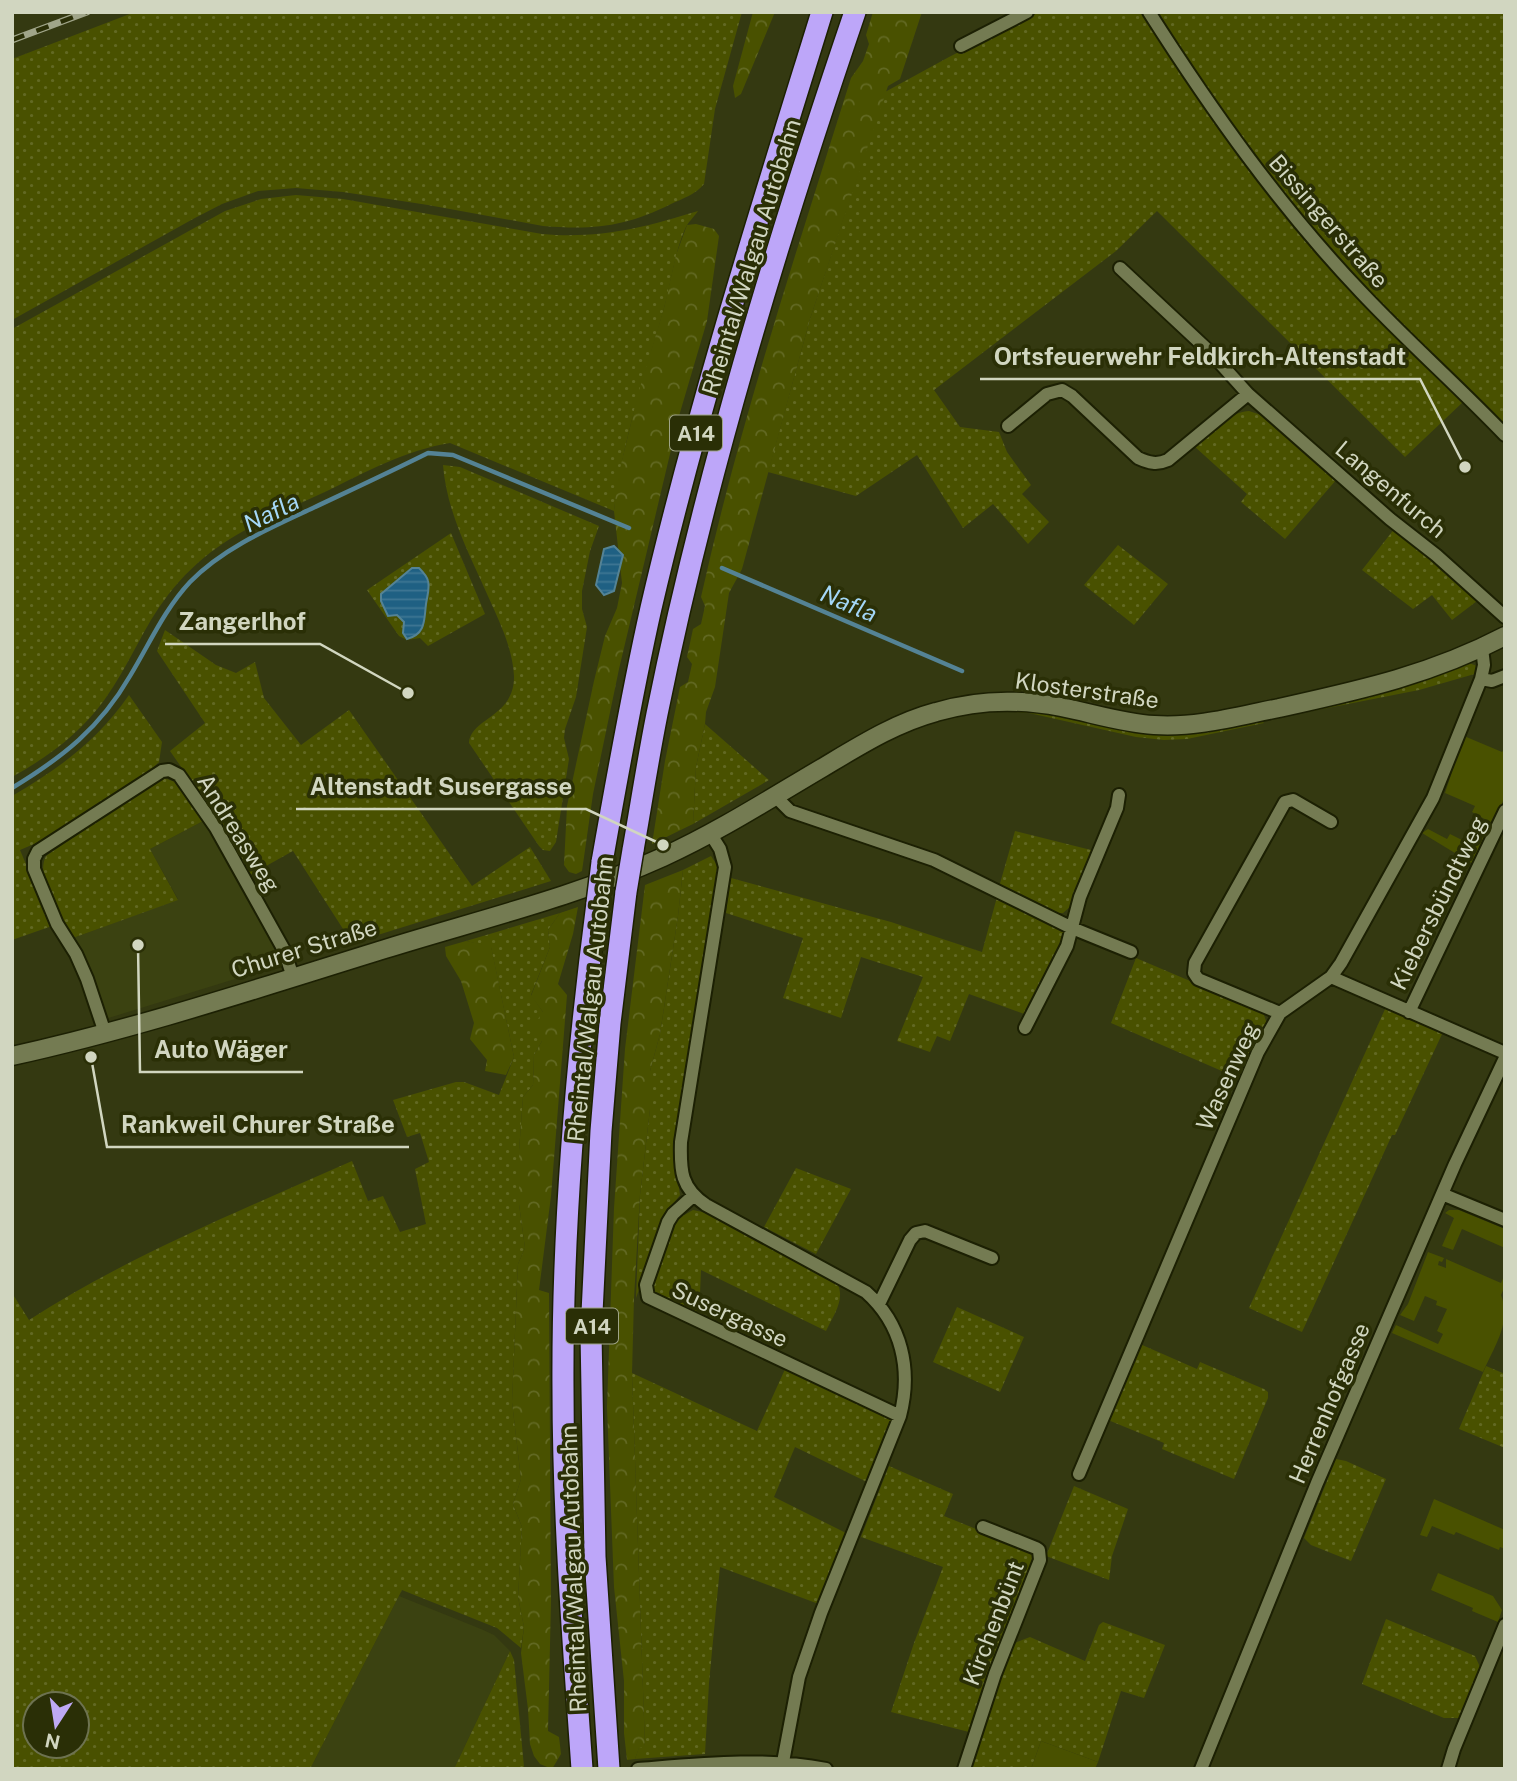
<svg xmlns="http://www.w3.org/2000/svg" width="1517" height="1781" font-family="'Public Sans',sans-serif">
<defs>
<pattern id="grass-dots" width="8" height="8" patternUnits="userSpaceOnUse" patternTransform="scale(1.75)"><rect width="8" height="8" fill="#495100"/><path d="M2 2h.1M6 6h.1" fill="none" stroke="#626923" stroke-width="1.8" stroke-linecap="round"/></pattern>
<pattern id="forest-crowns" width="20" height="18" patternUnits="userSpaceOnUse" patternTransform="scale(1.75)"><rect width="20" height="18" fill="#495100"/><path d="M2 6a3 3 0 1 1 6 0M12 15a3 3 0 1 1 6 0" fill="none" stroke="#626923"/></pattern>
<pattern id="water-rules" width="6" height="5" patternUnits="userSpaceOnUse" patternTransform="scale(1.75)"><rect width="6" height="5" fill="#1f6083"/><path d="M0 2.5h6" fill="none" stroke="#3e7693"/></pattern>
</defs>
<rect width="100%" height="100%" fill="#343911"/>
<path fill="#3b4211" d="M205,820L278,949L277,961L271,968L102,1020L68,940L178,899L150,849Z
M399,1596L481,1629L494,1635L510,1651L454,1769H310Z"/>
<path fill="url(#grass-dots)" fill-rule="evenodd" d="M135,12H742L715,109L704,184C696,194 682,199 671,204C625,227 594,230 543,226L428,205L343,192L296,188L258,191L222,204L193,219L12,320V59Z
M1038,12H1141C1180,70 1217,128 1260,183C1321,262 1392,331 1463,402L1405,457L1157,211L1116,251L934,390L960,427L999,432L1007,452L1031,485L1022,494L1049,522L1028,544L993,504L963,528L917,455L856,496L768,472L810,319L885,92L949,57Z
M1156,12H1505V425C1444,366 1381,308 1326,243C1263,170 1208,92 1156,12Z
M296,195L343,199L542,234C599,239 643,228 698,211C694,217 688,222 685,229C674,255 671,284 663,312C644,378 622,443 614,511L450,443C406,450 366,472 327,491C290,508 251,524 218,547C199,560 182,577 168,595C143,627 129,666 105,699C81,733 48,757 12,777V329L225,211L261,199Z
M1249,411L1267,417L1337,479L1285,539L1241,502L1247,494L1194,446C1211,431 1226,413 1249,411Z
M443,465L460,467L599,526L590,551L582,591V609L587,627L576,697L565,729L564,738L569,759L556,842L550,851L543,850L539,846L469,743C470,718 515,717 514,676C513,652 502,627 492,605C472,559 447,515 443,465Z
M1395,528L1420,548L1477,601L1452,620L1432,595L1413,609L1362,570Z
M451,533L485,614L428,646L420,638L407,640L399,636L367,590ZM419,568L428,581L425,613L403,633L404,622L381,594Z
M1118,545L1168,584L1134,625L1084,585Z
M165,630L216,665L236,673L255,662L264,698L301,745L349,710L472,886L530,847L551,881L352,943L293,851L250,875L221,824L170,751L205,723L157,651Z
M1469,663L1477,666L1478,673L1419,690L1277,718L1402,688Z
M129,695L162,742L159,762L144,776L55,835L20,850L52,926L12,940V796C60,768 97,741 129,695Z
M1021,709L1067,716L1261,720L1264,723L1187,739L1164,740L1136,737L1029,713L1000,711Z
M705,724L769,780L693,824L696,767Z
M164,778L178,783L205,820L150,849L178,900L73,938C63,917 34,879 46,856L155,781Z
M1015,831L1095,851L1071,906L1063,913H1052L999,887Z
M711,856L719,868L675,1161L680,1195L666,1213L636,1298L640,1195L650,1109V1071L660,1034L678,916L683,870Z
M731,878L891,922L982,952L997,897L1065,929L1064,942L1027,1015L969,994L950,1041L937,1036L930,1052L897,1041L923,977L861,957L841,1018L783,998L803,938L726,913Z
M560,913L548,930L550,947L531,995L543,1012L542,1041L534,1055L533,1085L523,1097L519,1151V1204L525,1248L518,1264L512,1402L521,1479L513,1504L522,1527L518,1597L524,1627L521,1648L497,1628L402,1590L310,1769H12V1293L29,1320C130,1255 242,1210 352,1161L368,1201L383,1196L400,1232L426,1224L415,1169L429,1162L420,1133L407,1137L393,1100L456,1082H464L499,1095L514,1057L491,947L466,941ZM35,1704H77V1746H35Z
M1136,958L1263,1012L1267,1024L1243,1076L1238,1078L1111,1023Z
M1386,1007L1443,1032L1395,1135H1392L1302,1332L1249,1308Z
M796,1168L851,1189L816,1254L764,1227Z
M693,1210L707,1213L837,1283C846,1299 833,1316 826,1331L701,1270L699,1317L656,1296C645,1280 668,1238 674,1221Z
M957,1307L1024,1337L1000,1392L933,1362Z
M1140,1344L1197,1369L1200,1362L1264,1389L1268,1392V1398L1234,1479L1162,1449L1164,1443L1108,1420Z
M1486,1366L1505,1374V1448L1459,1429Z
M786,1367L892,1417L867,1482L795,1447L774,1497L852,1536L824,1606L720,1567L709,1683L705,1754L635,1759L639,1747H645L632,1373L757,1431Z
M1336,1459L1346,1461L1386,1479L1351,1561L1311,1545L1304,1538Z
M889,1466L953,1494L944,1516L1028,1550L1035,1557L969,1732L891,1712L914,1643L943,1567L861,1537Z
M1074,1486L1128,1509L1112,1556L1109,1580L1046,1556Z
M1386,1619L1475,1656L1480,1667L1461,1718H1444L1362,1684Z
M1103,1622L1165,1645L1144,1698L1121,1691L1098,1762L1041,1741L1031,1769H968L978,1734L1012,1646L1017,1642L1030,1637L1085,1661L1099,1625Z
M510,1651L514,1660L524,1767L522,1769H454Z"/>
<path fill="url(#forest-crowns)" d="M753,12H775L741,94L735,98L733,86Z
M873,12H922L900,79L888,86L810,319L742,569L729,593L715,687L706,712L705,724L696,767L693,824L652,844L665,761L680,687L688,682L692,664L687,657L693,629L701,624L705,606L701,597C740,422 797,250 851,78L863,61L869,44L866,35Z
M696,224L714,229L719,236L707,321L679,416L619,669L593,794L582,871L576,874L569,872L564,865L567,806L594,681L605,636L617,608L622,583L614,511L617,481L638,394L664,308L676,255L687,225Z
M683,870L678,916L660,1034L650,1071V1109L640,1195L634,1298L632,1373L645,1747L639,1748L635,1759L627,1760L624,1733V1681L614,1587L607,1407L614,1208L625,1049L645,885Z
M578,907L573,934L558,984L567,995L551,1196L539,1290L549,1293L551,1601L548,1731L559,1737L561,1754L552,1769L540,1764L534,1756L530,1744L528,1709L521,1653L524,1627L518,1597L522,1527L513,1504L521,1479L512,1402L518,1264L525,1248L519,1204V1151L523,1097L533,1085L534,1055L542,1041L532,1027L543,1012L531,996L550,947L548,930L560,913Z
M466,941L491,946L514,1057L506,1075L485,1071L487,1060L470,1039L474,1023L461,981L446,956L445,947Z"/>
<path fill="#495100" d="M1464,736L1502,752L1505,748V797L1473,864L1422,833L1428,829L1447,839L1450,834L1472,845L1482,826L1486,829L1490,822L1472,812L1475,806L1445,793Z
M1449,1210H1459L1505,1229V1248L1462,1229L1453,1250L1442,1246L1454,1218L1445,1213Z
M1428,1252L1444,1258L1442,1262L1439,1261L1438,1265L1446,1268V1259L1501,1283L1505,1274V1286L1501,1295C1512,1322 1494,1347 1483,1372L1392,1333L1396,1325L1438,1344L1443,1334L1437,1331L1447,1309L1436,1305L1437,1301L1425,1296L1414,1321L1400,1315L1408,1304Z
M1434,1499L1505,1530V1549L1500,1547L1499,1550L1456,1532L1454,1535L1432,1526L1427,1537L1420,1535Z
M1438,1573L1493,1596L1502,1610L1498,1622L1472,1611L1473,1608L1431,1590Z
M1041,1741L1098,1762L1095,1769H1031Z"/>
<path fill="url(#water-rules)" stroke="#548395" stroke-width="2" d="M614,546L623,555L614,591L604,595L596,585L604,549Z
M412,568H419C422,571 427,576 428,581C430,588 427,597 426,604C424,620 426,634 407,639L403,633L404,622L397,615L388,616L381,601V594Z"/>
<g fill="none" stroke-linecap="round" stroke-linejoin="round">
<path stroke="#548395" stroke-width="4.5" d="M722,568L962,671
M12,788C63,757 100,728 130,676C150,643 164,610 190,582C223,548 270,528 313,508C351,490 390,472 428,453L453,455L629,528"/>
<g stroke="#1c2003" stroke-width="16">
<path id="street" d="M1149,12C1212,111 1280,207 1361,292C1407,341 1458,386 1505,435
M961,46L1027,12
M1120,268L1210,352L1248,394L1390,519L1436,555L1505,617
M1008,426L1047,394L1062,390L1072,396L1138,458C1149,463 1157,465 1168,460L1248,394
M1481,679L1492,681L1505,676
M774,795L790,811L934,860L1072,928L1131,952
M710,833L720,849L725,867L681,1142C680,1171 681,1188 706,1205L866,1292C902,1324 912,1370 900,1416L821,1613L799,1677L783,1762
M1331,977L1505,1053
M1409,1012L1505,811
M1280,1013L1198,979L1194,973L1195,963L1285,802L1293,800L1331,822
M1025,1028L1067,946L1080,897L1117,808L1119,795
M105,1033L87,979L76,954L57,924L34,869V859L38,851L162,771L169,770L179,775L216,828L284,950L293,977
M1442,1194L1505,1220
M693,1196L673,1214L668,1222L646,1285L648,1297L900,1416
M879,1304L910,1240L916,1233L925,1231L992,1258
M1079,1474L1258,1052L1280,1013L1331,977L1341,963L1433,798L1481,679L1484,665L1482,648
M638,1769C700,1764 764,1757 826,1769
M964,1769L995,1674L1040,1560L1039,1550L1036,1548L983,1527
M1201,1769L1317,1483L1455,1164L1505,1058
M1448,1769L1454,1749L1505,1625"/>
</g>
<g stroke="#1c2003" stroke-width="21">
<path id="secondary" d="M12,1056C139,1028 262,987 385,949C478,920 575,897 663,857C718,832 771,798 822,768C859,746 895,723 936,712C976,700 1020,699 1061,707C1092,713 1122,723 1154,725C1197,728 1238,716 1279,708C1360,690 1430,675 1505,636"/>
</g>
<g stroke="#1c2003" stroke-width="24">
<path id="highway" d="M633,850C641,805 648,759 657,714C705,477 777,241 855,12
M602,862C617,777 632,692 651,608C698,406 761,209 822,12
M582,1769C573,1642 563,1515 563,1388C562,1225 576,1064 597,903
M609,1769L595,1557L591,1333L601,1131L610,1023L626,892"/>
</g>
<use href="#street" stroke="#747b52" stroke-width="12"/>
<use href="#secondary" stroke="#747b52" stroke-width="18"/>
<use href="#highway" stroke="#bda6f9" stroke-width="21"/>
<g stroke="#a0a589" stroke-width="7">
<path id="rail" d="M12,40L87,12"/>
</g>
<use href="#rail" stroke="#2a2f06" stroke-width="4.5" stroke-dasharray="13" stroke-linecap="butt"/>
<g stroke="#1c2003" stroke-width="24" stroke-linecap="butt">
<path id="highway-bridge" d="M626,892L633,850
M597,903L602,862"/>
</g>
<use href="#highway-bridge" stroke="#bda6f9" stroke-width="21"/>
</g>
<g text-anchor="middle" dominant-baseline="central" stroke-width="7" stroke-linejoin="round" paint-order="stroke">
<g fill="#2a2f06" stroke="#9fa488" stroke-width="2">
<rect x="670" y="415.5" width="52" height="35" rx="5"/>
<rect x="566" y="1308.5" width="52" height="35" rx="5"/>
</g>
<g font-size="21" font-weight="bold" fill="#d1d6c0">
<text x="696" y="433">A14</text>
<text x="592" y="1326">A14</text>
</g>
<g font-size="23" fill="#d1d6c0" stroke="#2a2f06">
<text transform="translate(1329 221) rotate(49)">Bissingerstraße</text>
<text transform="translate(751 257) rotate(-73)">Rheintal/Walgau Autobahn</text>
<text transform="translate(1391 489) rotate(40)">Langenfurch</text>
<text transform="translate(1087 690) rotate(8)">Klosterstraße</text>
<text transform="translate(239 833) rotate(58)">Andreasweg</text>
<text transform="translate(1438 903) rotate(-64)">Kiebersbündtweg</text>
<text transform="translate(304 948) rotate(-17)">Churer Straße</text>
<text transform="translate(590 999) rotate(-84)">Rheintal/Walgau Autobahn</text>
<text transform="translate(1227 1076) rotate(-65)">Wasenweg</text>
<text transform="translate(730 1314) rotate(25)">Susergasse</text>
<text transform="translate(1329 1403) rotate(-67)">Herrenhofgasse</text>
<text transform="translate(573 1569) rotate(-92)">Rheintal/Walgau Autobahn</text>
<text transform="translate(993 1623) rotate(-69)">Kirchenbünt</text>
</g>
<g font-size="24" font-style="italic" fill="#a4d7f7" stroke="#2a2f06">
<text transform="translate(271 512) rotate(-26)">Nafla</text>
<text transform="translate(849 603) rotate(23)">Nafla</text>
</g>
</g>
<path fill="none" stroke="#d1d6c0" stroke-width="2.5" d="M1465 467L1420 379H980M408 693L320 644H165M663 845L586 809H296M138 945L140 1072H303M91 1057L107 1147H409"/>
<g fill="#d1d6c0" stroke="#2a2f06" stroke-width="2.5">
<circle cx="1465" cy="467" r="7"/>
<circle cx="408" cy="693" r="7"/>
<circle cx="663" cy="845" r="7"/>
<circle cx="138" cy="945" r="7"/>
<circle cx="91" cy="1057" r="7"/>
</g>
<g font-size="24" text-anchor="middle" font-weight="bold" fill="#d1d6c0" stroke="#2a2f06" stroke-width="7" stroke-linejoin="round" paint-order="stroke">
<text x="1200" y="365">Ortsfeuerwehr Feldkirch-Altenstadt</text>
<text x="242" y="630">Zangerlhof</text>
<text x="441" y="795">Altenstadt Susergasse</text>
<text x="221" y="1058">Auto Wäger</text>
<text x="258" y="1133">Rankweil Churer Straße</text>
</g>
<rect width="1517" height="1781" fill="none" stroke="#d1d6c0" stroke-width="28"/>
<g transform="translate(56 1725) rotate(192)"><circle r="33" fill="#2a2f06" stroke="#6d7250" stroke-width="2"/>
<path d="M0-5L12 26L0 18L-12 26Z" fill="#bea9f5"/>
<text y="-10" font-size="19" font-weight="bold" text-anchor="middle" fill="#d1d6c0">N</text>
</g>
</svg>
